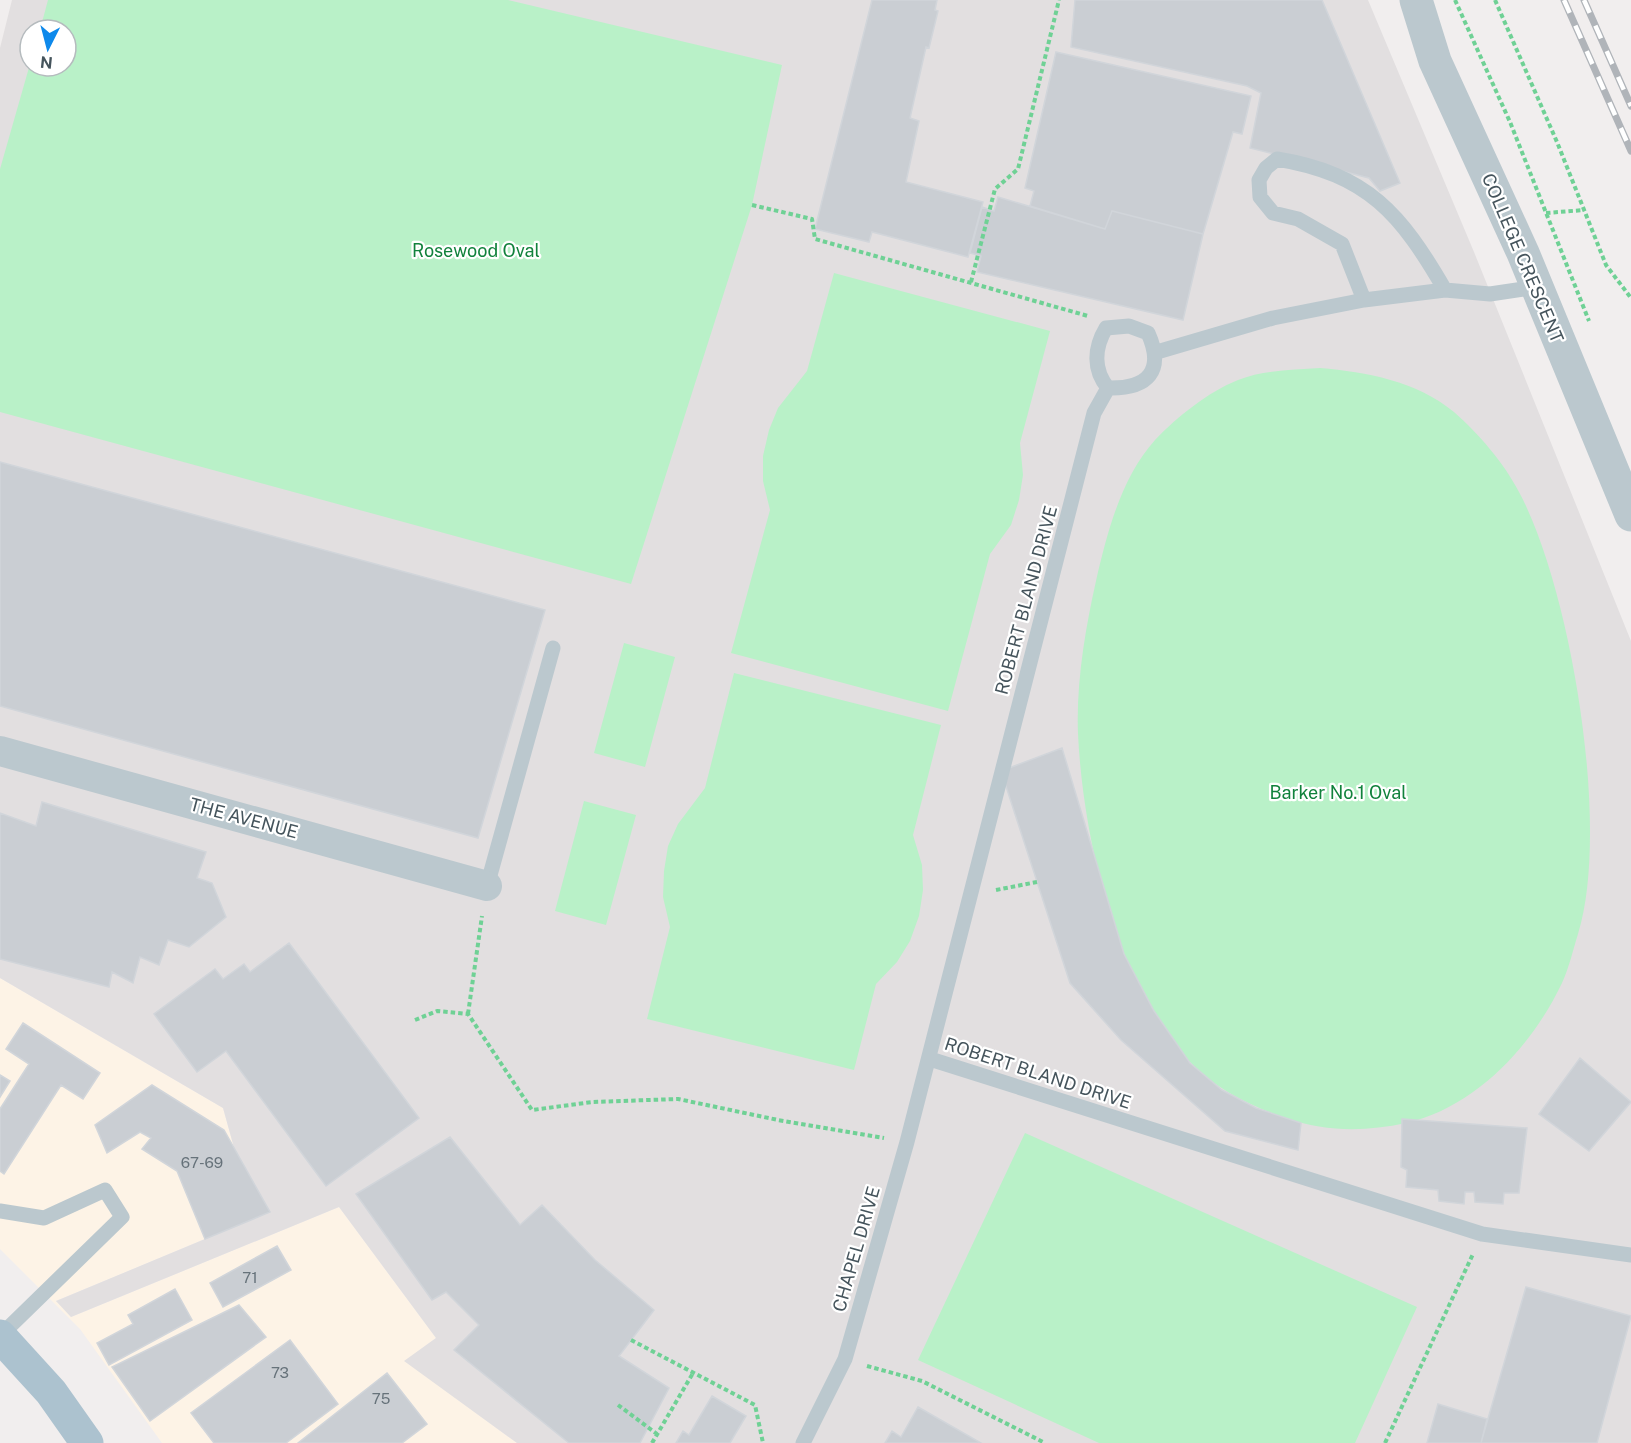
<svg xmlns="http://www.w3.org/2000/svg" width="1631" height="1443" font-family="'Public Sans',sans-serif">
<rect width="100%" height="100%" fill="#f1eeee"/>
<path fill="#fdf3e6" d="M0,978L223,1108L241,1173L270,1212L56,1301L71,1317L339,1207L436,1338L405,1361L517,1443H162L80,1329L0,1249Z"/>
<path fill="#e2dfe0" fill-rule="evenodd" d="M12,0H1368L1474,252L1631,641V1443H517L404,1361L436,1338L339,1207L71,1317L56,1301L270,1212L241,1173L223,1108L0,978V48ZM30,30H66V66H30Z"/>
<path fill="#b9f1c8" d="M48,0H508L782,65L752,205L631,584L0,412V169L30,64L66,66V30H40Z
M834,273L1050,331L1020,443L1023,475L1019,500L1011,525L990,554L948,711L731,653L770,510L763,481V456L769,430L778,408L807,371Z
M1320,368C1367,372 1416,381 1454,412C1479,434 1504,463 1519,492C1571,589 1611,828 1578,934C1573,950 1569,968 1562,983C1532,1046 1476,1107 1406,1123C1364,1132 1327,1132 1285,1118C1249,1105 1215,1089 1189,1061C1116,983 1083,838 1078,734C1076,684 1085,630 1096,581C1107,533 1121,478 1155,440C1177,417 1208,392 1238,380C1263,370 1293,370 1320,368Z
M624,643L675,657L645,767L594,753Z
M734,673L941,725L913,835L922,865L923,890L919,916L910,941L897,962L876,984L854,1070L647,1019L670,927L663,897L664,871L668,846L678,824L705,788Z
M584,801L636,815L606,925L555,911Z
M1025,1133L1417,1307L1355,1443H1099L918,1360Z"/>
<path fill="#caced3" stroke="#d1d5da" stroke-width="1.5" d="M872,0H937L935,10L938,11L929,48L926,47L910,118L919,121L906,182L983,202L968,257L872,232L869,242L815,229Z
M1075,0H1322L1400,183L1380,191L1369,178L1250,148L1261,93L1247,86L1071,47Z
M1056,52L1251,96L1242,134L1233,132L1203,234L1112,211L1105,229L1030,206L1034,191L1025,188Z
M998,197L1105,229L1112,211L1203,234L1183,320L977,272L981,256L970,253L982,207L994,211Z
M0,462L545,610L478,838L0,706Z
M1062,748L1124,954L1154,1011L1190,1063L1222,1090L1256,1108L1301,1123L1298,1150L1225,1131L1121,1040L1070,983L1001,771Z
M42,802L206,852L197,878L212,883L226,917L189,947L168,940L159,965L140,957L133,983L112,972L109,987L0,959V813L36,826Z
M289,943L419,1118L326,1186L226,1051L197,1072L154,1014L215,969L223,979L244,964L250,972Z
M23,1023L100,1073L83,1099L61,1085L4,1174L0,1171V1109L29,1064L6,1049Z
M1580,1058L1631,1102L1589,1151L1539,1114Z
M0,1075L10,1081L0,1097Z
M152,1085L224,1130L270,1212L205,1239L177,1171L142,1149L151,1138L140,1132L107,1153L95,1125Z
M1402,1119L1527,1128L1519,1193H1504L1503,1204L1475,1202L1474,1192H1465L1464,1204L1439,1201L1438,1190L1406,1187L1407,1170L1401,1167Z
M450,1137L520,1225L542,1205L595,1260L654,1310L619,1356L669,1388L640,1443H569L454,1350L479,1325L446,1292L432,1300L356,1194Z
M277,1246L291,1270L223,1307L210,1283Z
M1526,1287L1631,1316L1597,1443H1481Z
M175,1289L192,1320L109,1365L97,1343L133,1324L128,1315Z
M239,1305L266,1337L150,1421L112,1367Z
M290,1340L338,1404L286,1443H214L191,1413Z
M387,1373L427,1424L402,1443H298Z
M712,1396L746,1416L730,1443H676L683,1431L689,1435Z
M1438,1404L1487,1419L1481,1443H1427Z
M918,1407L981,1443H885L892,1431L901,1437Z"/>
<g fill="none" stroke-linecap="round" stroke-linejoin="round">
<path stroke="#6fd195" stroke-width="4" stroke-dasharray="4.5 3" stroke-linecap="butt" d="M1455,0L1510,122L1589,321
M1495,0L1557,142L1606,265L1631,298
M752,205L812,219L815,239L1088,316
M1546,213L1584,210
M971,282L995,189L1018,169L1059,0
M996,890L1037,882
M468,1014L482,916
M415,1020L437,1011L468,1014L532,1110L592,1102L678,1099L778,1120L884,1138
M631,1340L755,1405L763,1443
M867,1366L922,1381L1045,1443
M618,1405L657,1434
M652,1443L693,1373
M1385,1443L1473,1254"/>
<path stroke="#bbc8ce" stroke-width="15" d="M1364,300L1342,244L1298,219L1273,213L1260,197L1259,180L1266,168L1277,159C1368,174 1401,214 1445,290
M1157,352L1273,318L1364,300L1445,290L1490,294L1537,287
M487,886L553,648
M930,1059L1482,1234L1631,1255
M0,1211L44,1218L105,1190L122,1217L0,1336
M803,1443L845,1359L907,1142L1094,413L1108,388C1093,370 1094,348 1106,328L1129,326L1148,333C1165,371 1148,389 1108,388"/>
<path stroke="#bbc8ce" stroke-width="30" d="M0,751L487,886"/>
<path stroke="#bbc8ce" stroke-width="33" d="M1416,0L1435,61L1523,253L1631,515"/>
<path stroke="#acc2cf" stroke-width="33" d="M0,1336L51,1392L87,1443"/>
<g stroke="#b0b4b9" stroke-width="7">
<path id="rail" d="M1564,0L1631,151
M1584,0L1631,106"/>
</g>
<use href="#rail" stroke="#fff" stroke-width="4.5" stroke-dasharray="14" stroke-linecap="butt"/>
</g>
<g text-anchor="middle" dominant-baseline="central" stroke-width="4.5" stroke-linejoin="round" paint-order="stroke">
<g font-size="15" fill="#66727a">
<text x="202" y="1162">67-69</text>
<text x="250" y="1277">71</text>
<text x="280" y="1372">73</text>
<text x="381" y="1398">75</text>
</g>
<g font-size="18" fill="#11823c" stroke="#fff">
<text x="476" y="250">Rosewood Oval</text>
<text x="1338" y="792">Barker No.1 Oval</text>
</g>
<g font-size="18" fill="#45545c" stroke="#fff">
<text transform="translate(1523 258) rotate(67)">COLLEGE CRESCENT</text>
<text transform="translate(1026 600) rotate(-75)">ROBERT BLAND DRIVE</text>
<text transform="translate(244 818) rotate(15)">THE AVENUE</text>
<text transform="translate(1038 1073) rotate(18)">ROBERT BLAND DRIVE</text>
<text transform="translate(856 1249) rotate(-74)">CHAPEL DRIVE</text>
</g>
</g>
<g transform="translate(48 48) rotate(186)"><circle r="28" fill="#ffffff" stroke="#b5bbbe" stroke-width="1.5"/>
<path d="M0-4.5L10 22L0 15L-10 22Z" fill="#0e89eb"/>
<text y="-9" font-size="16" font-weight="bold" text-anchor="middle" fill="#45545c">N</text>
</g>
</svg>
